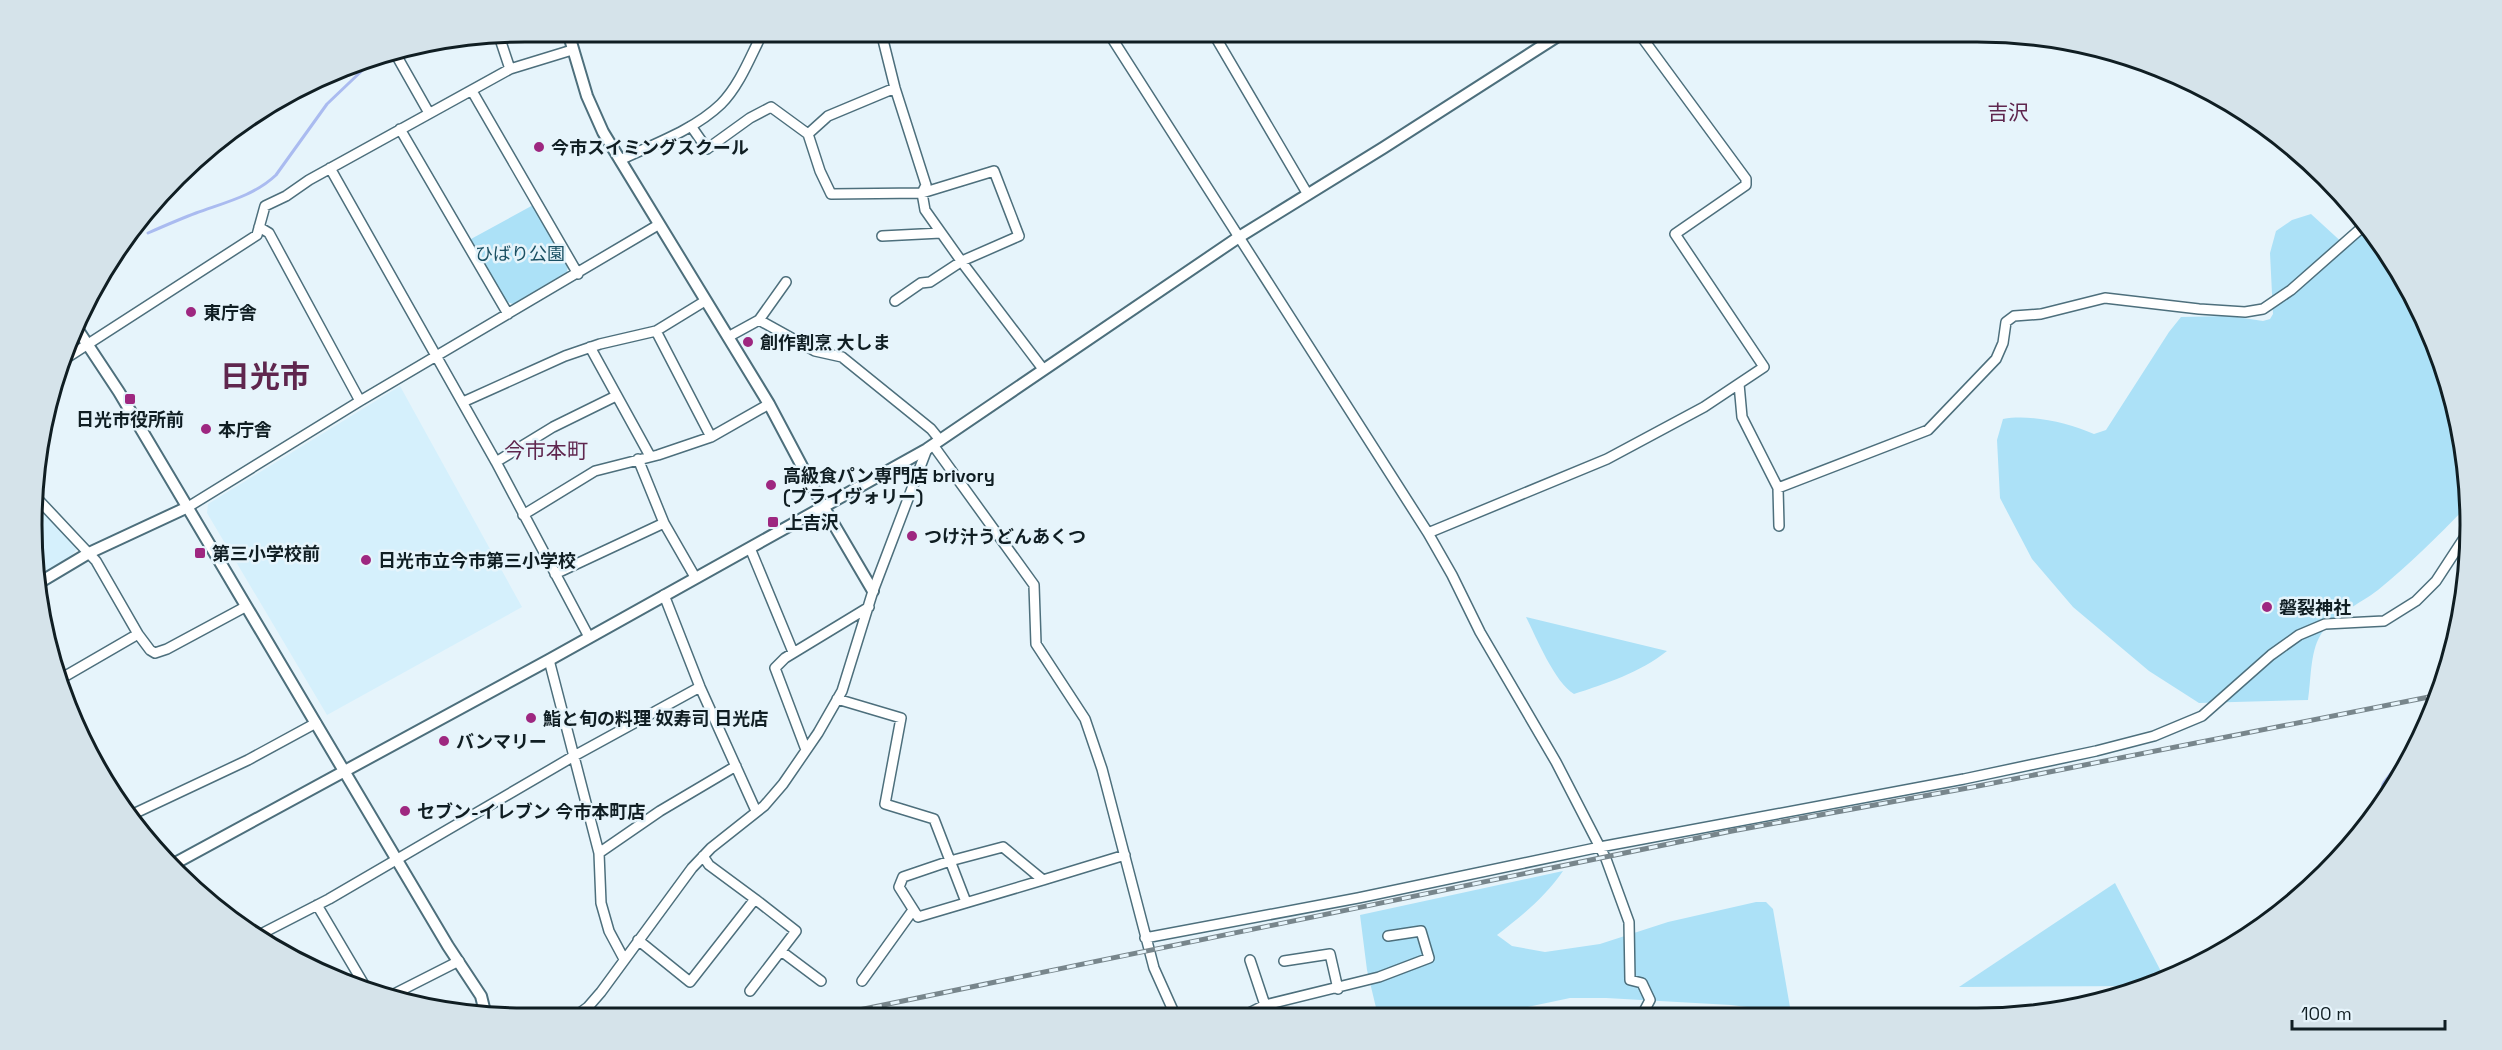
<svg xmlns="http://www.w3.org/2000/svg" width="2502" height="1050" font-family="'Space Grotesk','Noto Sans JP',sans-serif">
<rect width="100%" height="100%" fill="#e6f4fb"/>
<path fill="#d5f0fc" d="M400,386L522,607L327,715L207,513L208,504Z
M34,501L76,544L77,549L71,556L37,576L32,525Z"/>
<path fill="#ace1f7" d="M535,204L568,266L567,272L513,304L505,301L471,239Z
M2311,214L2346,246L2350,245L2363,219L2420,307L2454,398L2469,493V504C2440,534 2410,564 2378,590C2360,604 2331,616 2320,636C2310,653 2311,681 2308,700L2199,703L2149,671L2073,607L2032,559L2000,498L1997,440L2003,419C2031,414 2068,423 2094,434L2106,430L2169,332L2181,317L2230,316L2263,321L2270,319L2273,314L2270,253L2276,231L2292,220Z
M1526,617L1667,651C1641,672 1605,684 1574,694C1555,683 1536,637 1526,617Z
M1563,871C1545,897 1522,916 1497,935L1512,946L1545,952L1600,944L1668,922L1756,902H1766L1773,909L1791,1013L1780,1015L1763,1009L1731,1005L1606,998H1570L1484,1016H1378L1367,970L1360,915Z
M2115,883L2166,981L2147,986L1959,987Z"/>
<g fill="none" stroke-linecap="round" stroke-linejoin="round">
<path stroke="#aabbf0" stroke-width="3" d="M148,233C164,226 180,219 196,213C223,203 254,196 276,175L327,104L371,62"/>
<path stroke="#aabbf0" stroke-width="18" d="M2442,689L2446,676
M2390,794V787L2400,774"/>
<g stroke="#4d6f7c" stroke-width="12">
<path id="minor" d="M881,32L895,88L926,185L922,193L925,210L964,265L1043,369
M1108,32L1428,533L1452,575L1480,632L1556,762L1606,859L1629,922L1630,980L1642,983L1650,1000L1642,1015
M499,36L510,69
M1216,38L1307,193
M395,53L429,113
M472,91L578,274
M691,126L707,149L750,118L771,107L808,134L820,171L831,194L922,193L994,171L1019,236L962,261L930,282L921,283L895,301
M400,129L508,314
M808,134L828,116L895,88
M620,160C654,144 694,130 721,104C740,85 751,55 763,32
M330,168L496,462L589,637
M259,227L269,233L360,401
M882,236L941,233
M759,320L815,351L842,357L931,429L940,440
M656,331L711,437
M728,337L759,320L786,282
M590,347L650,456
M68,357L257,235L265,206L286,196L309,180L510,69L572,50
M1739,384L1742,417L1778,488L1779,526
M463,402L565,356L600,344L656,331L705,301
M933,445L1034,585L1036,644L1085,719L1102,769L1154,968L1176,1017
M638,459L664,523L695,577
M496,462L553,427L616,396
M1778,488L1928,430L1996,359L2003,343L2006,322L2014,316L2041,314L2105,298L2199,309L2245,312L2263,309L2291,290L2367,223
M34,495L96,561L138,634L150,650L155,653L167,649L245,607
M188,507L360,401L658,225
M523,515L595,471L658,455L711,437L769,404
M1428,533L1607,459L1704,407L1764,367L1675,234L1746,185V179L1638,32
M750,548L793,652
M555,574L664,523
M664,595L700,687L756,811
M549,660L599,853L601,903L609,931L624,959
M62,678L138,634
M837,699L901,718L885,804L934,819L966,902
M806,750L775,668L785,658L869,607
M129,816L248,760L316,723
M1003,847L1043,880L918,917L899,887L903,877L950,861Z
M599,853L660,811L736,766
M1043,880L1125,855
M317,905L369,993
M259,935L329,899L574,756L700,687
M1145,938L1358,898L1600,847L1964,779L2096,751L2154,736L2202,716L2271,655L2299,635L2325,624L2384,621L2416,601L2436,581L2468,532
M638,940L690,982L755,899L709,865L703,856
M781,951L821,981
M1250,960L1265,1005
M1284,961L1330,954L1338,989
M862,981L913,910
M750,991L796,931L755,899
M390,996L459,961
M1249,1016V1013L1265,1005L1379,977L1429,958L1421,931L1388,936
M573,1018L588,1007L601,992L692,868L711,848L764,806L783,784L818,733L842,691L873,591L927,449"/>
</g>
<g stroke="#4d6f7c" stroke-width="14">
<path id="tertiary" d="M568,32L587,96L603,132L769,404L823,506L873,591
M78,330L119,392L448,946L481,996L485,1012
M37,584L89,553L188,507
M170,866L549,660L927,449L1239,237L1383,148L1564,32"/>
</g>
<use href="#minor" stroke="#fff" stroke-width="9"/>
<use href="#tertiary" stroke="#fff" stroke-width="10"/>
<g stroke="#78868c" stroke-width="5">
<path id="rail" d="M820,1018L1732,831L1973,787L2439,695"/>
</g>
<use href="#rail" stroke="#e6f4fb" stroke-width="3" stroke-dasharray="9" stroke-linecap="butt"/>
</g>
<g fill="#9e2780" stroke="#e6f4fb" stroke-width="2">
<circle cx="539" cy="147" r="6"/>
<circle cx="191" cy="312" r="6"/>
<circle cx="748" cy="342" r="6"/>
<rect x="124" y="393" width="12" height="12" rx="3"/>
<circle cx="206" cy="429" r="6"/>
<circle cx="771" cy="485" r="6"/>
<rect x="767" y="516" width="12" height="12" rx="3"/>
<circle cx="912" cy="536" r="6"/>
<rect x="194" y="547" width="12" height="12" rx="3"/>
<circle cx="366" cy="560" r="6"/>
<circle cx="2267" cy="607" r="6"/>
<circle cx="531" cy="718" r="6"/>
<circle cx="444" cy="741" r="6"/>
<circle cx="405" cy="811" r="6"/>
</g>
<g text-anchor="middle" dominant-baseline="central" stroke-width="5" stroke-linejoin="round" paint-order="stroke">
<g font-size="18" font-weight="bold" fill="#101e23" stroke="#e6f4fb" text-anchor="start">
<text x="551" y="147">今市スイミングスクール</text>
<text x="203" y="312">東庁舎</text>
<text x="760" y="342">創作割烹 大しま</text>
<text x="130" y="419" text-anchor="middle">日光市役所前</text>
<text x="218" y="429">本庁舎</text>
<text x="783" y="475">高級食パン専門店 brivory<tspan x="783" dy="21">(ブライヴォリー)</tspan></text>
<text x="785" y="522">上吉沢</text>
<text x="924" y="536">つけ汁うどんあくつ</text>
<text x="212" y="553">第三小学校前</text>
<text x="378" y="560">日光市立今市第三小学校</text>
<text x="2279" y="607">磐裂神社</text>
<text x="543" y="718">鮨と旬の料理 奴寿司 日光店</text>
<text x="456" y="741">バンマリー</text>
<text x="417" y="811">セブン-イレブン 今市本町店</text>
</g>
<g font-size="18" fill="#1a5063" stroke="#e6f4fb">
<text x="520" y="253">ひばり公園</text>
</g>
<g font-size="21" fill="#5f264e" stroke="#e6f4fb">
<text x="2008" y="112">吉沢</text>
<text x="546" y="450">今市本町</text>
</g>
<g font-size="30" font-weight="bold" fill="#5f264e" stroke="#e6f4fb">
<text x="265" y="376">日光市</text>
</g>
</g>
<path d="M0 0H2502V1050H0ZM525 42H1977A483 483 0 0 1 2460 525V525A483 483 0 0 1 1977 1008H525A483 483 0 0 1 42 525V525A483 483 0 0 1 525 42Z" fill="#d5e3ea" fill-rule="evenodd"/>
<path fill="none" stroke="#101e23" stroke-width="3" d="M525 42H1977A483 483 0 0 1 2460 525V525A483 483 0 0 1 1977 1008H525A483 483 0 0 1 42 525V525A483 483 0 0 1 525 42Z"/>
<path d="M2292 1020v9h153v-9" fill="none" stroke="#101e23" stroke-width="3"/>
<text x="2301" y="1020" font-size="18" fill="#101e23" stroke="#e6f4fb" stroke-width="4.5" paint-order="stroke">100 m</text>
</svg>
